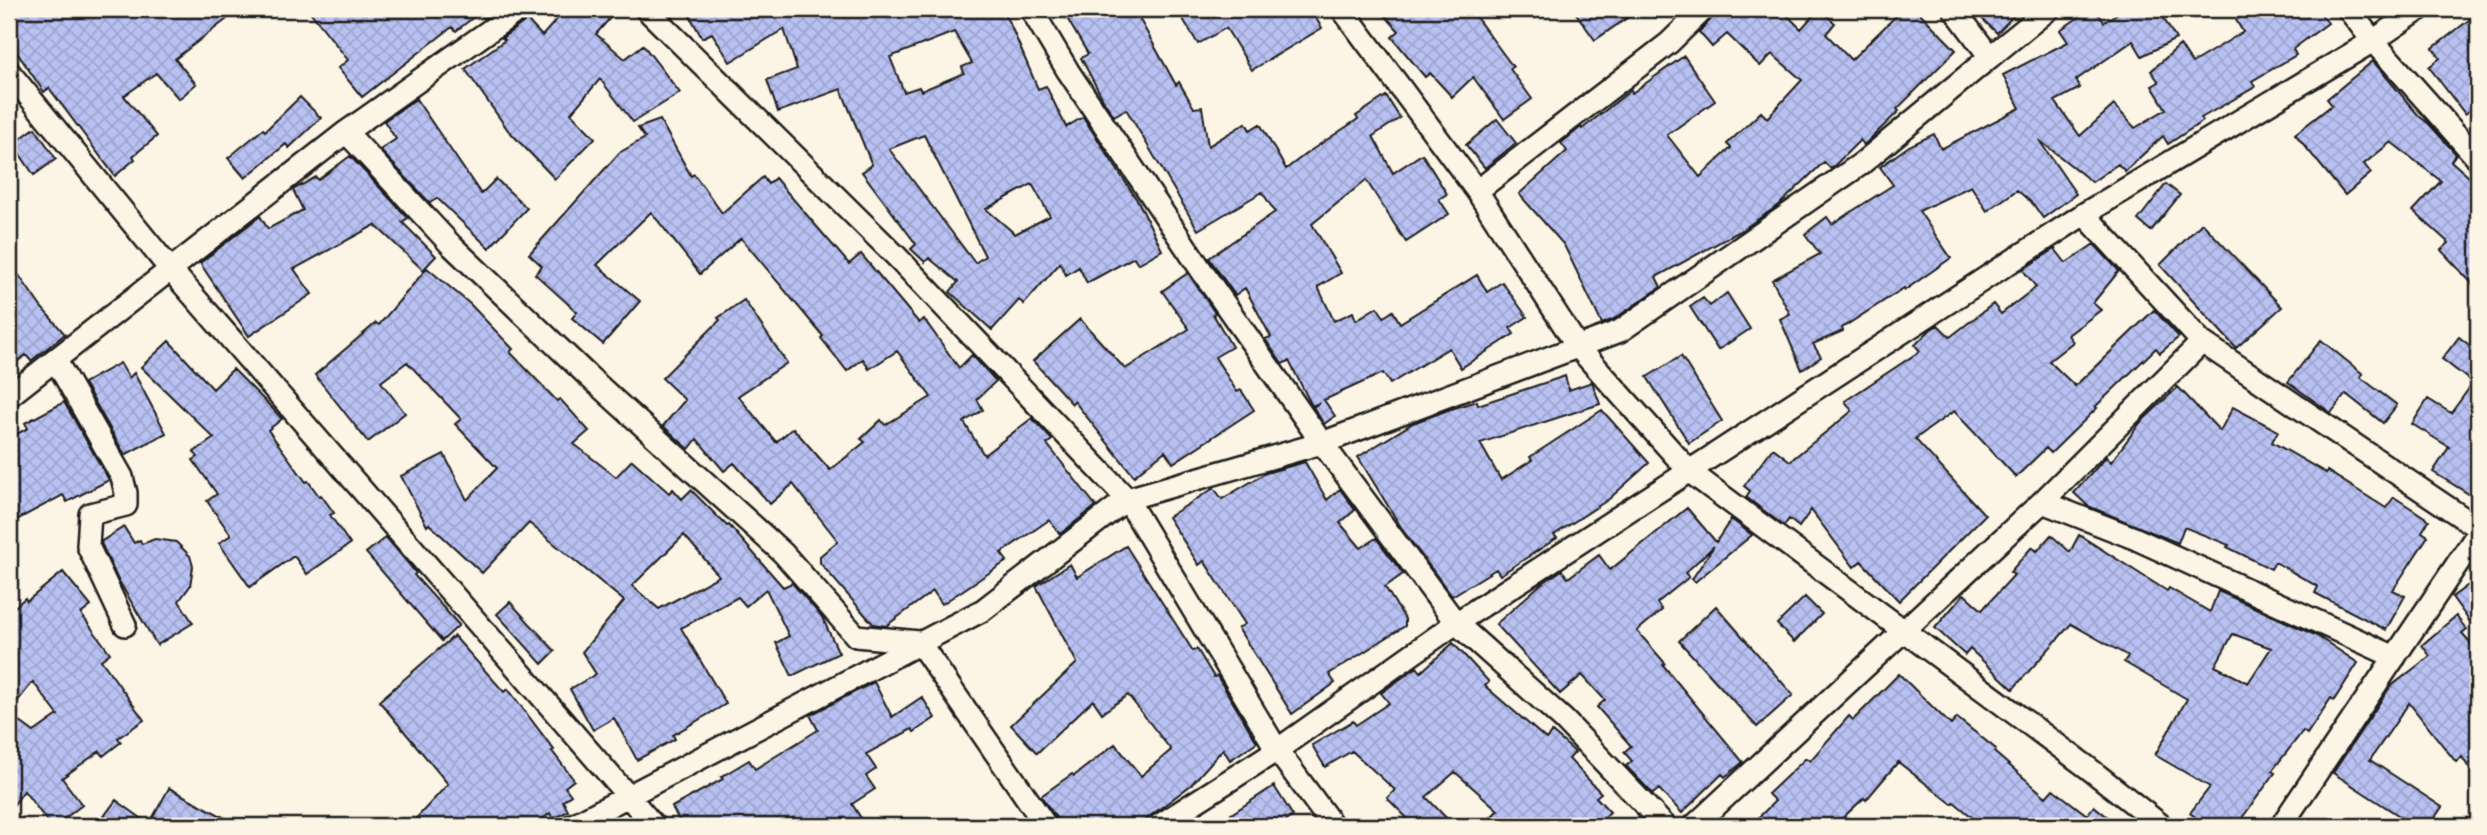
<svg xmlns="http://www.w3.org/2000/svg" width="2487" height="835" font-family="Pangolin,sans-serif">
<defs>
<pattern id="building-cross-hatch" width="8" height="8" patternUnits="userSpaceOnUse" patternTransform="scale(1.75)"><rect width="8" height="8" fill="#b9c1f2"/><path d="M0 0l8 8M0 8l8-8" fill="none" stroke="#9ea5cf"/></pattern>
</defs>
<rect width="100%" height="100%" fill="#fcf5e5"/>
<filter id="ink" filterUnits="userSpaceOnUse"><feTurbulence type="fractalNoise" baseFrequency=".0143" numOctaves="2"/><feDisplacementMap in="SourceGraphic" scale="14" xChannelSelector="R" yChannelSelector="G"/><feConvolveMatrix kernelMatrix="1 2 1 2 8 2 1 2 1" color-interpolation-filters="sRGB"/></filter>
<g filter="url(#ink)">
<path fill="url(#building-cross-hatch)" stroke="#1c1c1c" stroke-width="2" fill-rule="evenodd" d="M9,9H240L175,59L196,84L179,99L156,73L124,96L157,136L133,156L135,159L115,176L49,88L44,92L18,54L9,59Z
M308,9H430L436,17L441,13L438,9H498L484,18L479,13L456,31L452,27L362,97L338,68L348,60Z
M566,9H618L596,34L625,59L643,45L680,93L633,122L600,79L571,113L595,138L555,179L508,130L465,69L505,40L502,38L527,20L542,36Z
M686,9H1001L1011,26L1038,89L1046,86L1066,127L1083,117L1139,203L1162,250L1138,264L1134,257L1087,283L1079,267L1066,275L1060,263L1024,304L1019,300L992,330L950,292L958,282L929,258L925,262L911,249L916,244L862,172L872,165L841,89L778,112L767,80L797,69L784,29L730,62L712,33L702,38ZM954,32L972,63L962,67L964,73L921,91L919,87L904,92L890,57ZM924,135L985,256L975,263L889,149ZM1032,184L1050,216L1015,234L986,209Z
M1076,9H1134L1176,85L1179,82L1194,108L1202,107L1208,146L1246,123L1250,130L1260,124L1286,169L1307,153L1358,119L1356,116L1386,96L1400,118L1373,136L1393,173L1422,154L1447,194L1439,199L1449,214L1406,242L1366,180L1312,224L1341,273L1318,287L1334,321L1353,312L1356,320L1377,307L1384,317L1393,311L1400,323L1477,275L1487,292L1502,282L1527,317L1510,328L1514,334L1461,368L1449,348L1390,384L1383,373L1324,400L1335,416L1324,424L1313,407L1319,403L1312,406L1289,361L1282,364L1265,339L1271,337L1245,288L1235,295L1209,258L1275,212L1262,192L1198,230L1126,109L1114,116L1105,103L1081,58L1088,54L1065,15Z
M1177,9H1310L1322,28L1252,70L1226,28L1198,44Z
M1379,9H1470L1513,67L1510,69L1532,99L1504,119L1473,77L1452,97L1430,73L1425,77L1392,37L1399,31Z
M1573,9H1640L1595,40Z
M1721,9H1781L1801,29L1819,9L1835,23L1826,34L1851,60L1903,9H1916L1956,50L1897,109L1899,111L1864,145L1860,140L1831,169L1824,162L1779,205L1742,230L1656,277L1661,287L1614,319L1602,324L1564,245L1519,194L1567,151L1561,143L1581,127L1582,129L1631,90L1632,93L1684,56L1715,101L1667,135L1700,177L1731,148L1727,144L1761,112L1767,118L1802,80L1772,54L1760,66L1727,34L1712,47L1699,32Z
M1972,9H2020L1997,33Z
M2091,9H2095L2104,22L2124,9H2158L2176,39L2142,56L2133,41L2076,80L2080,88L2055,101L2080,136L2114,105L2135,128L2166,109L2152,86L2159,82L2151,71L2180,45L2192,63L2243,32L2236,20L2254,9H2317L2328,23L2293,49L2296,55L2252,81L2255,87L2201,118L2203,121L2168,144L2163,136L2125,171L2118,164L2092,182L2039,140L2076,194L2043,218L2033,204L2017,190L1987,211L1971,186L1919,211L1951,258L1905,290L1904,288L1842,328L1843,331L1813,344L1821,357L1802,370L1780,319L1790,314L1772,280L1820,254L1805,234L1827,217L1832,224L1893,185L1880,167L1909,146L1934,134L1941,149L2020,108L2003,75L2068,42L2060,30Z
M2478,13V104L2465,114L2429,67L2440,58L2433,48Z
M2373,61L2419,116L2429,124L2456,154L2451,161L2478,185V290L2441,250L2449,243L2413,211L2441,181L2391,142L2364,164L2371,173L2345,195L2295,134L2332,105L2327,99Z
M300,97L321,118L289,148L286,144L245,178L228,158L263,129L265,131Z
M416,99L481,194L496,179L527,208L489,248L437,198L430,203L380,150L396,139L384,121Z
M1497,119L1516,143L1485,168L1466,145Z
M660,120L691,176L694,174L722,213L763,177L768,184L775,178L849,264L861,254L919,323L924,319L959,368L972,355L996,381L977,399L983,410L964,422L984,455L1032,418L1052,440L1047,444L1096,506L1060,534L1049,520L1001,553L1007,561L942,604L933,591L886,626L873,624L820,563V556L838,541L793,484L770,504L734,463L724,471L697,439L689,449L663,426L685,400L662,378L720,320L718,318L744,300L787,363L738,396L776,442L793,428L830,470L865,442L861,439L881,420L885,425L931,397L897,351L869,369L863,359L847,371L821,338L823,336L741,238L700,274L651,212L597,265L640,301L603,344L572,318L577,312L535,274L542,266L529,254L619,153L645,138L638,128Z
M35,128L56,159L34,175L13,144Z
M350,156L408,218L402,222L436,256L423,270L375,225L294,269L312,294L249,336L200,263L260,216L268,229L303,210L293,190L316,177L318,180Z
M2166,184L2180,195L2151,231L2138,220Z
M2202,223L2282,307L2236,348L2160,265Z
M2094,244L2119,271L2093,303L2101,310L2068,335L2073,342L2049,361L2075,386L2154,310L2179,337L2160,353L2156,348L2095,407L2097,408L2051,453L2046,448L2016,477L1954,411L1915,439L1985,515L1899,601L1861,561L1854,567L1811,510L1799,527L1789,519L1784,526L1746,497L1750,491L1744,486L1773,448L1790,461L1852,411L1845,401L1920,351L1915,345L1930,330L1938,325L1950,337L1993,304L2001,314L2036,287L2023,270L2025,268L2055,249L2066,263Z
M9,261L41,307L65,334L31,361L26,355L9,368Z
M427,268L470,304L513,349L510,352L557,401L560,399L589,431L574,444L616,477L632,460L669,493L673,489L682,499L691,490L727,526L729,525L783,587L792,583L822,617L839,653L792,676L776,643L789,636L766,589L746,606L738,597L681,628L726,704L673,735L675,739L637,760L614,718L593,730L570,689L596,674L582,652L624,601L529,523L482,573L429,524L427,526L401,476L444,454L467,500L497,468L455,424L461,419L407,362L381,382L405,413L368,442L315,375L376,323L379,325ZM684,535L719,576L659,609L632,586Z
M1188,273L1215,313L1213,314L1232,347L1215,357L1237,392L1241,390L1254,410L1173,463L1165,451L1134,476L1074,401L1072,404L1033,361L1080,319L1125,369L1189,329L1162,291Z
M1727,293L1750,329L1718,350L1690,307L1703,298L1710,306Z
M2459,337L2478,352V486L2472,496L2433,472L2449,447L2412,424L2428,399L2451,413L2473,383L2442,359Z
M2321,340L2363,374L2360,377L2397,405L2383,423L2346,394L2331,413L2288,382Z
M169,341L213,389L233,369L271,407L282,419L268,430L306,482L308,481L319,496L321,495L334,513L330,515L350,544L307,574L294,556L250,587L219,543L231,535L207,501L217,494L193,460L198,457L194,452L214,438L141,367Z
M1681,356L1722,421L1689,443L1647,377Z
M120,363L129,378L134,373L166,433L125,455L84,383Z
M1565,376L1569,390L1592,382L1600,404L1480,443L1501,480L1532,460L1530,457L1602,410L1649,463L1609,499L1554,535L1557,538L1500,575L1496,569L1452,596L1404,532L1358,457L1413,423L1451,409L1477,401L1478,405Z
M2178,387L2220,431L2233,407L2278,431L2272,442L2326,473L2327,471L2386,508L2394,497L2429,520L2422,532L2428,536L2393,590L2405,596L2386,630L2315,593L2318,587L2275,562L2271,569L2227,547L2229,545L2184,527L2178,543L2088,506L2074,493L2106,457L2111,462L2140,423Z
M64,402L109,480L67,502L63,495L9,524V438L28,428L25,423Z
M1305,462L1327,500L1340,489L1355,510L1340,523L1361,548L1376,538L1403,574L1385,587L1405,619V626L1329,674L1335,683L1292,714L1238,628L1245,624L1204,561L1199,565L1168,517L1214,488L1222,499L1266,473Z
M1687,508L1716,542L1731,519L1752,535L1695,582L1692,579L1714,546L1685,573L1689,577L1657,603L1662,610L1637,631L1665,663L1663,665L1743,762L1725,777L1722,774L1682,813L1659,789L1653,794L1626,766L1632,761L1624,752L1631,746L1597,707L1605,700L1582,675L1560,694L1496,624L1541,584L1562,570L1568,578L1599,555L1610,570Z
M124,527L134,543L140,540L142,544L155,539L176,542L190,556L193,566L190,586L179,601L193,623L157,645L117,578L101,543L102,541Z
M2051,535L2070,552L2079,535L2167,591L2169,588L2210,612L2218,591L2317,636L2358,663L2334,700L2331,698L2307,734L2303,731L2272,771L2275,773L2236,826H2207L2190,813L2210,787L2155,755L2187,699L2124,662L2128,656L2071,624L2013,689L1970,649L1965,655L1935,628L1964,594L1982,610L2014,575L2010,572L2032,547L2037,551ZM2233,634L2271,648L2248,683L2215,666Z
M386,537L416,573L414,575L459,625L442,641L366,553Z
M1126,546L1193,651L1197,649L1214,677L1217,676L1257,742L1230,760L1223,749L1191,785L1137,826H1059L1057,819L1041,796L1072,774L1074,776L1115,744L1141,776L1171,750L1128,695L1102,713L1093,700L1037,753L1011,725L1077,663L1036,586L1070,564L1077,577Z
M63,572L91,606L81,614L110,653L101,660L144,720L118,738L121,742L103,756L100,751L62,778L82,805L55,826H51L24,791L9,811V714L34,732L58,715L33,682L9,712V612L25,598L27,601Z
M2478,578V633L2452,597Z
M1805,597L1822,614L1794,642L1777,624Z
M510,602L555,651L542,664L497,614Z
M1716,606L1793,695L1757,727L1679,641Z
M2456,616L2467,630L2462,634L2478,652V782L2462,757L2456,762L2409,703L2370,760L2442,807L2429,826H2415L2333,773L2390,687L2430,656L2422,645Z
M454,636L504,692L508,689L554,750L552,751L574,780L565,787L571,795L563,801L568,811L553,819L550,813L534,826H409L448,784L379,701Z
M1453,643L1489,682L1485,686L1546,739L1552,732L1575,752L1569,759L1601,793L1596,797L1610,812L1595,826H1482L1498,810L1455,772L1426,797L1454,826H1398L1407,818L1387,798L1395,790L1352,751L1325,767L1312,745L1353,721L1356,725L1389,703L1381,693L1417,667L1421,672Z
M1899,674L1951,725L1957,718L1996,749L1994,752L2046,797L2053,789L2087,815L2094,806L2119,826H1983L1954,802L1952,804L1898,762L1866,800L1864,798L1834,826H1750L1775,801L1768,794L1806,758L1810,761L1849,716L1853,720Z
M874,682L892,717L922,697L935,718L914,732L912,729L866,754L876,769L866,776L875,789L852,804L866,826H682L672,807L723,779L721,777L749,760L755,769L818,730L810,715Z
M1274,786L1293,816L1278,826H1213Z
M169,788L240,826H165L152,819Z
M116,800L152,826H97Z
M1024,817L1030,826H1010Z"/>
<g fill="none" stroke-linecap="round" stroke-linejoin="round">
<g stroke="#1c1c1c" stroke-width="26">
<path id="minor" d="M646,9L897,257L1127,499L1277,750L1333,826
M1031,9L1068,71L1210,283L1322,443L1456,623L1564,720L1665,826
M1342,9L1477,191L1578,347L1690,472L2087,767L2162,826
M1954,9L1990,57L2049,9
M2348,9L2373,41L2478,159
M9,72L170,269L654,826
M346,132L452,246L587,375L783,553L856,636L919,642L1046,826
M1477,191L1669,43L1704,9
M2202,342L2478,528
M55,359L122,477L126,493V505L90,514L88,546L125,625
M9,396L346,132L520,9
M2042,502L2134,538L2395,657
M571,826L983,610L1127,499L1322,443L1620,331L1861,164L1990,57
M1158,826L1277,750L1456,623L2084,214L2373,41L2420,9
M1694,826L2042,502L2202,342L2084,214
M2281,826L2478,533"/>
</g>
<use href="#minor" stroke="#fcf5e5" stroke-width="21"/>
</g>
</g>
<rect width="2487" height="835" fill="none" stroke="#fcf5e5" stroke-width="35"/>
<rect x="18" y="18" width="2452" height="800" fill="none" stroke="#1c1c1c" stroke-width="2.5" filter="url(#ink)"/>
</svg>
